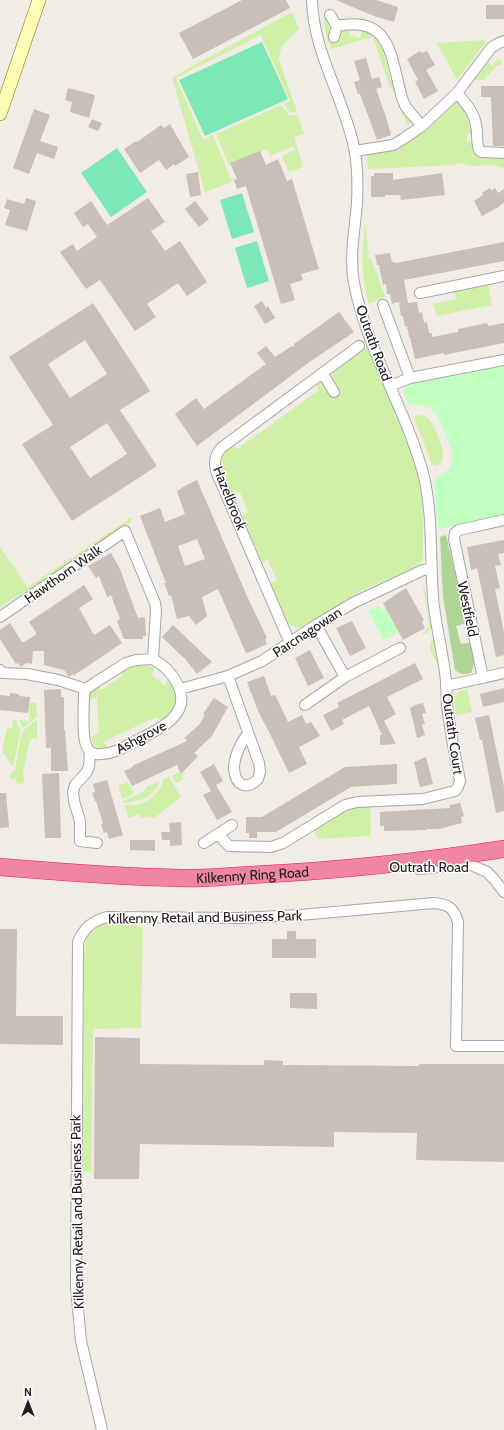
<svg xmlns="http://www.w3.org/2000/svg" width="504" height="1430" font-family="Cabin,sans-serif">
<rect width="100%" height="100%" fill="#f1ece5"/>
<path fill="#d1f0a7" d="M292,12L299,29C289,40 279,44 279,60L297,112C290,114 287,109 284,104L290,101L261,35L176,78L203,140L213,135L232,182L205,192L172,78L185,70Z
M326,15L339,31L345,28L351,27L349,35L360,38L362,30L375,35L385,47L383,52L391,79L396,84L412,120L407,125L392,89H390L373,37L331,49L327,38L323,16Z
M485,40V43L457,80L437,43Z
M498,58L502,63L499,66L497,65L484,80H474L488,62L492,66Z
M456,100H459L468,109L474,134H467V142H474V151L478,157L504,158V168L490,165L473,166L458,163L453,165L368,169L367,153L392,150L419,133L438,119Z
M281,105L289,115H298L304,134L294,137L303,167L289,172L282,156L295,150L293,146L270,156L267,149L229,165L216,134Z
M365,221L369,255L367,256L372,261L385,296L384,298L369,304C360,272 362,253 365,221Z
M488,283L492,305L437,316L433,304L456,299L454,291L455,290Z
M367,346L402,426L416,468L421,489L423,516V559L417,566L359,592L302,627C283,631 276,597 271,583L277,581L268,560L262,562L242,515L248,512L240,492L233,495L220,463L221,452L233,444L237,449L319,390L316,384L320,382L323,383L332,395L340,390L331,374L333,370Z
M419,415C422,416 425,416 428,418C433,423 443,446 443,453C444,461 438,470 431,463L422,438L414,419L415,416Z
M132,517L131,522L31,591L29,589L0,607V547L28,587Z
M423,584L425,588L431,628L427,633H423L428,627L429,624Z
M433,639L438,663L436,662C432,653 427,648 433,639Z
M139,666H154L155,667L152,675L165,686L168,678C175,685 179,700 174,709C171,714 166,718 163,722L156,717L103,742L109,748C99,752 92,746 91,737L99,732L97,697L88,701C89,693 93,691 99,687L101,690L123,675L121,672L130,667Z
M467,689L472,712L456,715L454,699L459,691Z
M30,703H36L37,716L23,728L19,720L29,721Z
M13,720H16L18,726L21,730L13,767L2,751L7,728H12Z
M37,720V739H30L23,773L24,783L17,784L16,779H12L9,776L15,770L18,750L22,733L25,729Z
M180,772L183,779L176,783L172,776Z
M169,777L181,797L153,819L151,816L141,818L140,814L129,818L124,805C128,805 133,805 137,805C149,803 161,791 163,780Z
M160,781C155,798 139,801 123,803V801L144,791L146,787Z
M128,782L134,794L122,799L118,785Z
M370,806L371,836L318,839L313,828L349,808Z
M103,924L136,925L143,928L141,1028L93,1029L91,1172L83,1171L84,953L87,936Z"/>
<path fill="#aed596" d="M446,535L467,623L456,626L461,644L472,642C473,653 476,663 471,673C464,675 460,674 455,670L443,597L440,537Z"/>
<path fill="#bfffbf" d="M504,365V515L438,529L434,482C439,475 448,472 451,464C452,460 453,456 452,452C450,444 439,415 433,410C426,405 417,405 409,404L403,391L409,384Z
M379,606L382,612L387,609L399,632L383,640L368,610L373,609Z"/>
<path fill="#7ce8b5" d="M262,42L288,99L205,136L179,80Z
M117,148L147,192L111,217L81,173Z
M242,193L254,232L232,239L220,200Z
M257,241L269,281L247,288L235,248Z"/>
<path fill="#cabeb8" fill-rule="evenodd" d="M242,0H286L290,8L193,59L179,33Z
M336,0H376L398,7L394,22L374,16Z
M486,5H504V19H486Z
M420,51L422,53L427,51L435,65L426,70L438,91L424,99L415,82L418,80L407,59Z
M366,58L372,79L379,77L382,87L376,89L386,117L391,135L377,140L360,94H358L354,82L360,80L354,61Z
M481,86H504V146H493L491,97H481Z
M68,88L95,95L89,118L70,112L72,102L65,100Z
M34,109L50,115L40,141L58,147L54,159L37,153L29,174L13,168Z
M92,119L102,123L98,131L88,127Z
M170,124L189,157L175,166L174,164L166,170L159,160L140,173L124,149L136,141L137,142L161,125L164,128Z
M260,151L266,165L278,159L287,181L292,179L319,269L301,274L303,280L290,284L295,300L281,304L246,186L237,189L234,180L237,179L230,163Z
M198,172L201,195L190,197L186,174Z
M374,173H393V180L442,173L445,195L401,200L400,195H385V197H371V176H374Z
M490,188L491,191L495,188L498,193L504,189V203L500,205V206L482,216L474,201L483,195L482,193Z
M26,198L36,201L27,231L5,225L10,210L4,208L7,199L24,204Z
M148,198L165,222L151,231L165,251L180,241L207,282L187,296L178,283L147,304L156,317L135,331L100,280L86,289L60,252L73,244L77,251L97,237L88,224L83,227L74,213L91,201L107,225Z
M195,201L209,219L199,227L185,209Z
M504,242V261L404,280L408,303L417,302L419,313L422,312L424,323L427,322L429,333H432V337L458,332V329L487,323L488,326L504,323V343L444,355V353L415,359L410,337H409L407,326L405,327L403,316H401L399,302L392,304L390,294H387L386,284L383,285L379,265H377L375,255L390,253L392,262H395L396,263Z
M262,301L266,308L268,306L275,318L265,324L254,306Z
M93,303L150,391L120,410L157,466L72,521L22,444L53,425L9,357ZM85,340L107,374L70,398L48,364ZM107,423L127,454L90,478L70,447Z
M339,312L354,332L308,363L197,446L175,414L196,398L204,409L266,364L257,353L266,346L275,357L292,346V347L294,346V344Z
M197,480L247,596L267,638L265,639L267,644L252,651L246,653L218,589L202,597L207,616L196,625L189,616L177,619L171,595L169,596L164,583H166L140,516L160,508L165,522L185,514L177,491L181,489V488ZM197,539L205,559L185,566L178,546Z
M504,540V553L498,554L501,565L495,566L500,588L495,589L504,632V655L496,657L477,568L471,570L467,547Z
M111,553L120,569L138,618L145,617L146,636H143V639H124L117,621L120,619L111,595L107,597L99,576L96,578L88,566Z
M84,585L93,599L79,608L94,635L110,625L122,643L85,668L74,675L73,674L69,677L64,670L44,665V651H33L32,664L26,663L21,667L18,663L16,664L0,639V630L10,623L22,642H24L37,634L29,622Z
M406,588L424,620L422,622L425,628L403,640L383,603Z
M352,621L366,648L350,656L336,628Z
M173,625L212,662L197,674L186,660L162,637Z
M310,650L324,678L308,686L295,658Z
M415,663L423,679L387,697L396,714L384,721L396,744L380,745V735H382L369,706L342,720L344,724L331,731L323,715L339,707L337,703Z
M264,676L271,696L275,695L288,722L302,715L306,724L311,722L320,736L299,747L307,764L289,773L270,734L258,711L247,682Z
M504,688V702L483,707L480,694Z
M61,689V697H64V730H65L68,771H51V748H46L44,690Z
M10,693L19,694V696L30,697L28,713L0,710V695L10,696Z
M214,698L228,707L212,736L194,753L198,756L181,774L177,765L132,786L124,771L133,767L132,766L187,741L184,738L199,725L205,715L203,714Z
M423,703L426,713L422,714L425,724L422,725L425,735L417,738L410,708L415,705Z
M489,715L504,787V811L496,813L482,740H480L475,718Z
M426,757L433,784L420,787L414,762Z
M214,764L223,781L216,785L232,812L217,820L203,795L211,791L200,772Z
M397,764V784L351,787L276,832H257V838H249V833H246V817H262L345,767Z
M59,773L61,838H45L42,774Z
M107,780L123,835L109,839L107,832L104,833L101,824L103,823L96,801H95L92,793L95,792L93,784Z
M0,793H6L9,827L0,828Z
M460,803L464,816L461,817L462,823L439,829H426V830L384,831V826H380V812L450,808L449,805Z
M181,822L182,845L170,846V840H162L161,832H170L169,823Z
M130,840H155V851L130,850Z
M0,929H17L16,1016H63V1045L0,1044Z
M287,931H296V939H316V958H272V939H287Z
M290,993H317V1009L290,1008Z
M95,1037L140,1038V1064L264,1065V1060L283,1061V1065L419,1066V1064H504V1162L416,1160L417,1133L334,1132V1147L140,1144L139,1179H94Z"/>
<g fill="none" stroke-linecap="round" stroke-linejoin="round">
<g stroke="#a7a7a7" stroke-width="12">
<path id="street" d="M330,15L337,26L334,37
M337,26C386,16 390,48 399,86C401,93 402,101 406,107C410,113 417,120 422,126
M457,93C465,103 474,111 476,125C478,133 476,143 479,150L482,152L504,153
M355,151L393,145L403,139L422,126L457,93L491,48L497,44L504,41
M420,293L504,276
M383,305L410,378
M323,374L334,392
M390,386L410,378L504,360
M0,617L125,531L155,603L156,610L153,659
M316,625L345,677
M290,643L216,471C214,460 215,456 221,448L359,346
M153,659C164,665 171,672 177,683C194,715 158,730 135,741C124,747 114,754 101,754C97,755 90,753 88,749C81,740 84,707 84,695L86,689L96,682L126,663L136,660Z
M0,670L2,673L27,674L58,680L86,689
M228,676L259,763L260,772L258,779C246,791 235,785 234,768C234,757 241,743 248,733
M483,678L454,539L455,533L459,530L504,520
M446,686L504,673
M180,689L228,676L262,661L316,625L353,603L423,570L431,569
M305,705L345,677L400,648
M90,752L89,767L86,773L75,785L73,792L74,801L80,821V841L97,843
M218,834L229,846L271,847L283,843L345,805L357,802L423,799L455,791L458,787L460,781C455,756 450,731 447,705C446,695 447,684 445,673C442,648 435,623 433,597C430,557 433,516 424,477C407,410 367,352 354,283C349,257 355,229 357,203C358,183 358,163 353,143C342,95 313,50 312,0
M204,843L232,825
M419,869L469,864L487,872L493,878L504,892
M102,1430L81,1341L76,1287L78,942C84,928 92,921 107,917L240,918L300,915L434,903C448,904 454,908 458,922L456,1046H504"/>
</g>
<g stroke="#7b7e00" stroke-width="14">
<path id="secondary" d="M0,114L39,0"/>
</g>
<g stroke="#ec1671" stroke-width="18">
<g id="highway">
<path id="s1" d="M0,867C60,872 121,877 181,878C204,879 228,876 251,875C336,871 420,862 504,849"/>
</g>
</g>
<use href="#street" stroke="#fff" stroke-width="10"/>
<use href="#secondary" stroke="#fffdb6" stroke-width="13"/>
<use href="#highway" stroke="#f086a3" stroke-width="17"/>
</g>
<g text-anchor="middle" dominant-baseline="central" stroke-width="3" stroke-linejoin="round" paint-order="stroke">
<g font-size="14" fill="#202020" stroke="#fff">
<text transform="translate(374 343) rotate(70)">Outrath Road</text>
<text transform="translate(230 498) rotate(68)">Hazelbrook</text>
<text transform="translate(63 574) rotate(-35)">Hawthorn Walk</text>
<text transform="translate(468 609) rotate(78)">Westfield</text>
<text transform="translate(307 632) rotate(-33)">Parcnagowan</text>
<text transform="translate(453 734) rotate(82)">Outrath Court</text>
<text transform="translate(141 737) rotate(-28)">Ashgrove</text>
<text x="429" y="867">Outrath Road</text>
<text stroke="none"><textPath href="#s1" startOffset="253">Kilkenny Ring Road</textPath></text>
<text transform="translate(205 917) rotate(-1)">Kilkenny Retail and Business Park</text>
<text transform="translate(77 1212) rotate(-91)">Kilkenny Retail and Business Park</text>
</g>
</g>
<g transform="translate(28 1402)" stroke="#ffffff" stroke-width="3" paint-order="stroke">
<path d="M0-3L7 15L0 10L-7 15Z" fill="#202020"/>
<text y="-6" font-size="11" font-weight="bold" text-anchor="middle" fill="#202020">N</text>
</g>
</svg>
